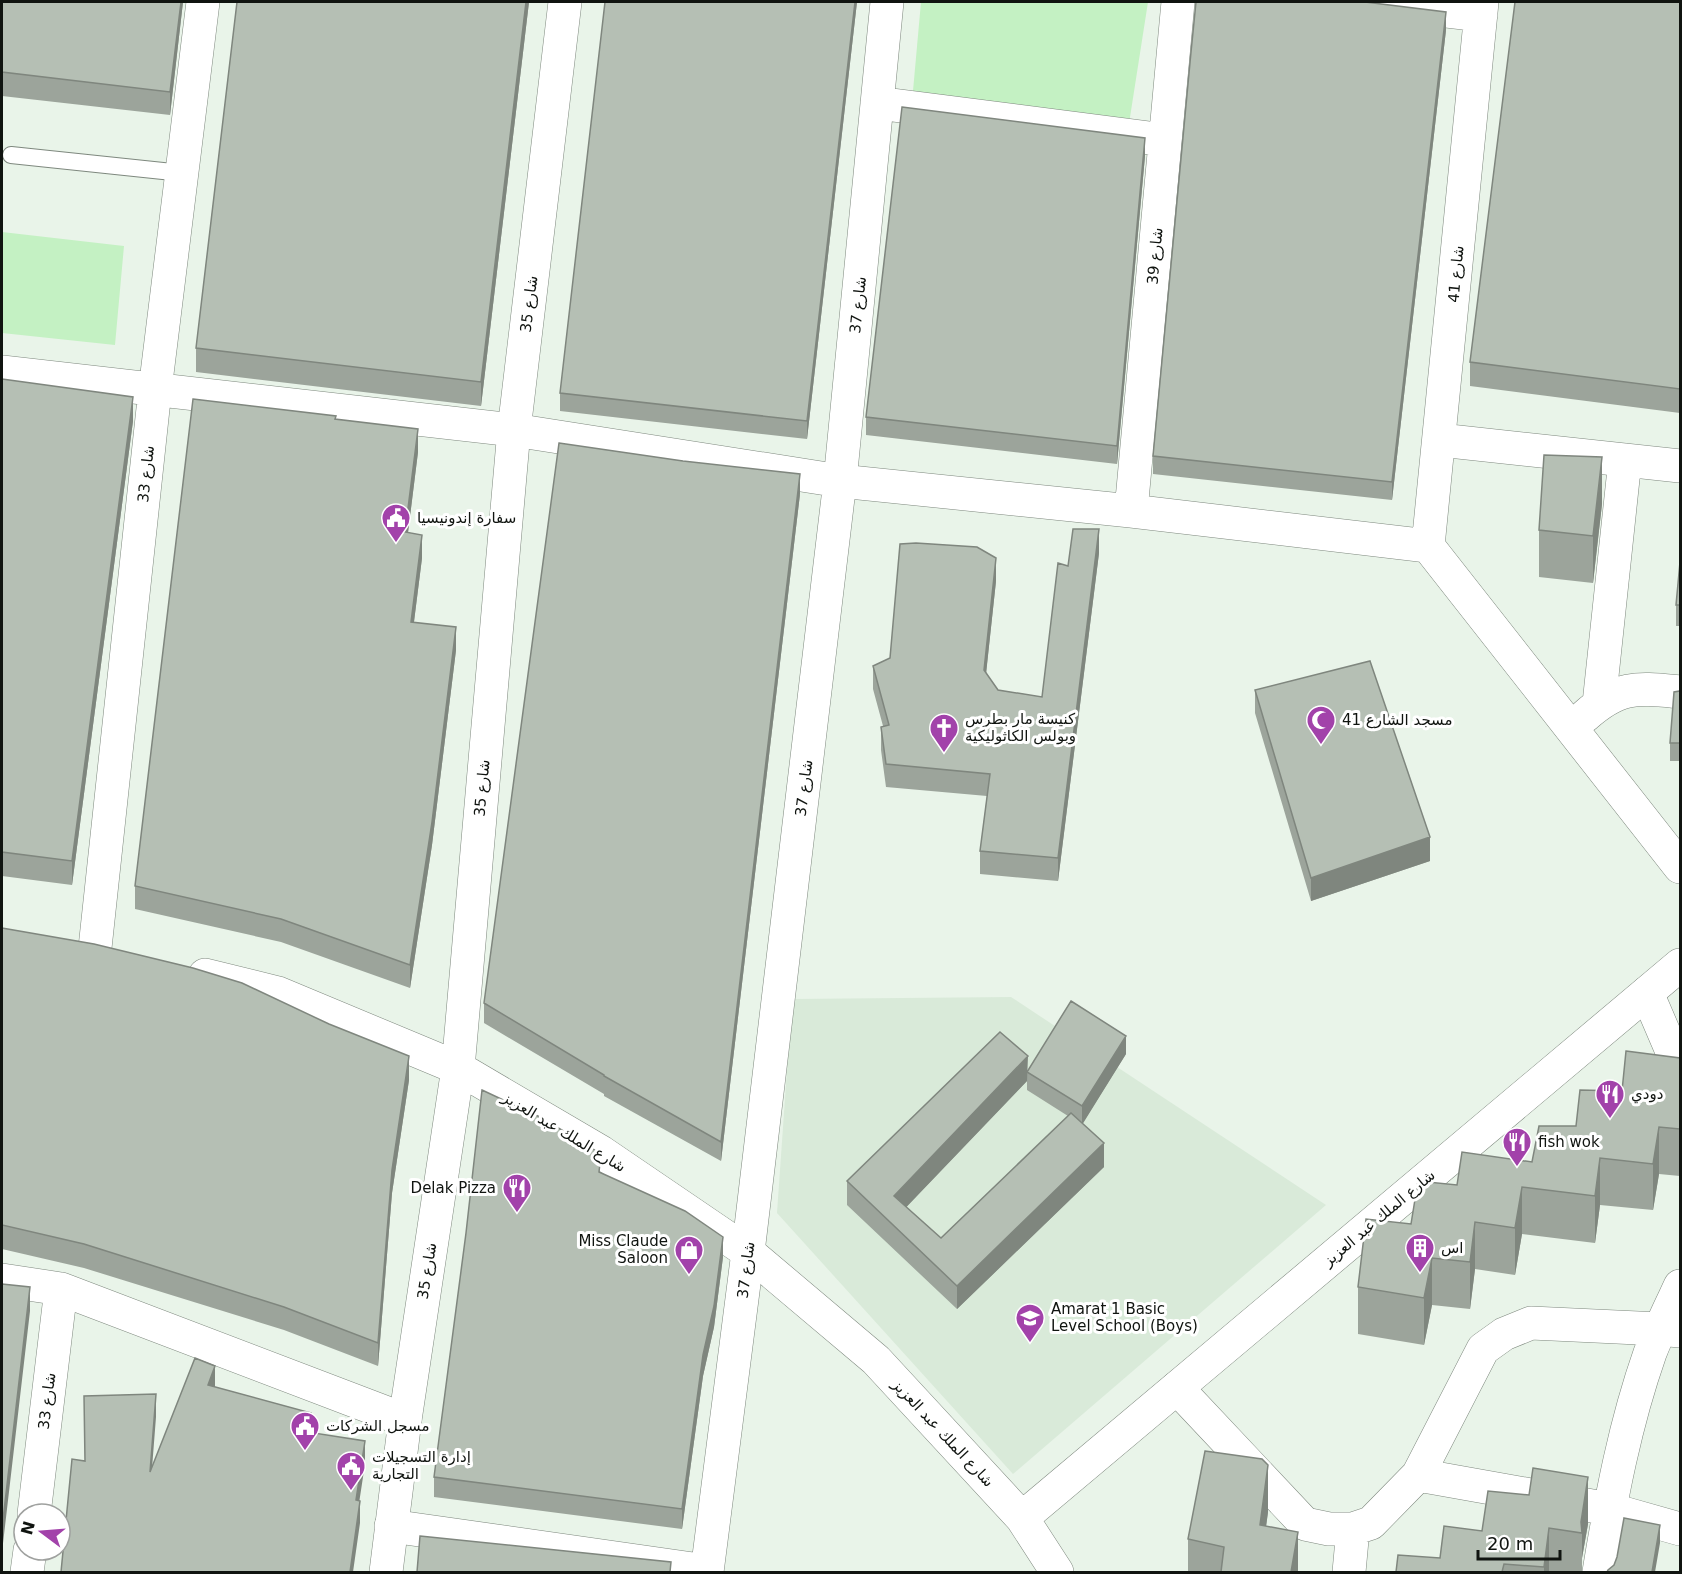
<svg xmlns="http://www.w3.org/2000/svg" width="1682" height="1574" font-family="'DejaVu Sans',Cairo,sans-serif">
<rect width="100%" height="100%" fill="#e9f4e9"/>
<path fill="#d9ead9" d="M1011,997L1326,1205L1013,1474L777,1213L792,999Z"/>
<path fill="#c4f1c3" d="M921,2H1148L1128,130L912,102Z
M2,232L124,246L115,345L2,333Z"/>
<g fill="none" stroke-linecap="round" stroke-linejoin="round">
<g stroke="#7e887e" stroke-width="18">
<path id="service" d="M11,155L182,173"/>
</g>
<g stroke="#7e887e" stroke-width="34">
<path id="minor" d="M1370,2L1481,15
M877,103L1165,140
M2,372L514,430L840,481L1131,511L1428,546L1680,867
M1440,440L1680,466
M1131,511L1178,2
M1428,546L1482,2
M1599,704L1625,460
M1585,716C1620,685 1637,688 1680,692
M95,948L155,390L203,2
M1647,993L1680,1070
M2,1280L61,1289L405,1420
M1177,1388L1305,1524L1329,1529H1353L1371,1523L1418,1475L1483,1349L1504,1334L1531,1323L1660,1329L1680,1331
M1418,1475L1609,1509L1680,1529
M34,1514L61,1289
M391,1526L707,1571
M27,1572L30,1550
M707,1572L748,1252L840,481L887,2
M1349,1572L1353,1529
M1599,1572C1611,1498 1625,1424 1650,1353C1659,1330 1670,1308 1680,1286"/>
</g>
<g stroke="#7e887e" stroke-width="34">
<path id="tertiary" d="M205,975L278,993L458,1068L601,1152L748,1252L876,1360L1022,1518L1057,1572
M1022,1518L1680,965
M386,1572L405,1420L458,1068L514,430L565,2"/>
</g>
<use href="#service" stroke="#fff" stroke-width="16"/>
<use href="#minor" stroke="#fff" stroke-width="33"/>
<use href="#tertiary" stroke="#fff" stroke-width="33"/>
</g>
<path fill="#9ca49b" fill-rule="evenodd" d="M2,2H183L170,115L2,96Z
M237,2H529L481,406L196,372V348Z
M857,2L807,439L560,411V393Z
M1680,2V413L1470,386V362Z
M1446,30L1392,500L1153,474V456Z
M1145,156L1117,464L866,435V417Z
M2,379L133,421L72,885L2,876Z
M336,419L418,452L408,533L422,558L414,622L456,650L432,845L410,988L281,942L135,909V886Z
M800,494L721,1161L604,1096V1094L484,1023V1003Z
M1602,504L1593,583L1539,577V530Z
M1099,553L1058,881L980,874V851L987,796L886,787L881,750V727L883,726L873,689V666L890,658L996,581L986,673L998,690L1042,697L1068,566Z
M1680,562V626H1676V605Z
M1255,690L1430,861L1311,901L1255,713Z
M1680,691V761H1670V743Z
M2,928L409,1080L392,1193L378,1366L284,1330L84,1268L2,1249Z
M1126,1054L1082,1124L1104,1167L957,1309L847,1205V1181L1028,1070ZM1027,1081V1090L1068,1116L941,1238L906,1207Z
M1680,1058V1176L1659,1174L1653,1210L1600,1205L1595,1243L1522,1234L1515,1275L1475,1269L1470,1309L1432,1305L1424,1345L1358,1334V1287L1411,1224L1457,1185L1532,1162L1576,1126L1622,1091Z
M601,1173L723,1257L714,1327L703,1376L682,1529L434,1497V1477Z
M1268,1512L1266,1526L1298,1572H1188V1539Z
M1588,1524L1582,1558V1572H1396L1440,1558L1482,1531Z"/>
<path fill="#7f867e" d="M181,2H183L170,115V92Z
M526,2H529L481,406V382Z
M855,2H857L807,439V421Z
M1446,12V30L1392,500V482Z
M1145,138V156L1117,464V446Z
M133,397V421L72,885V861Z
M418,429V452L405,556V532Z
M1602,457V504L1593,583V536Z
M800,474V494L721,1161V1142Z
M1099,529V553L1058,881V858Z
M422,535V558L411,645V622Z
M996,558V581L984,693V670Z
M456,627V650L432,845L410,988V965Z
M1430,837V861L1311,901V878Z
M1126,1036V1054L1082,1125V1106Z
M409,1056V1080L392,1193L378,1366V1343L392,1170Z
M1028,1056L1027,1081L894,1220V1196Z
M1659,1127V1174L1653,1210V1164Z
M1104,1143V1167L957,1309V1286Z
M1600,1158V1205L1595,1243V1196Z
M1522,1187V1234L1515,1275V1228Z
M1475,1222V1269L1470,1309V1262Z
M723,1237V1257L714,1327L703,1376L682,1529V1509L703,1355Z
M1432,1258V1305L1424,1345V1298Z
M30,1287V1311L2,1552V1528Z
M215,1366V1389L208,1385Z
M156,1394V1417L150,1494V1472Z
M311,1413V1436L307,1432Z
M365,1441V1464L356,1523V1500Z
M1268,1465V1512L1260,1572V1525Z
M1588,1477V1524L1582,1558V1533L1581,1522Z
M360,1501V1523L353,1572H350Z
M1660,1525V1543L1655,1572H1652Z
M1549,1528V1572H1544V1567Z
M1298,1532V1572H1291Z"/>
<path fill="#b5bfb4" stroke="#7f867e" stroke-width="1.5" d="M2,2H181L170,92L2,72Z
M237,2H526L481,382L196,348Z
M605,2H855L807,421L560,393Z
M1196,2H1365L1446,12L1392,482L1153,456L1191,52Z
M1515,2H1680V389L1470,362Z
M902,107L1145,138L1117,446L866,417Z
M2,379L133,397L72,861L2,852Z
M193,399L336,416L335,419L418,429L405,532L422,535L411,622L456,627L432,822L410,965L281,919L135,886Z
M559,443L683,461L800,474L721,1142L604,1076V1075L484,1003Z
M1544,455L1602,457L1593,536L1539,530Z
M1073,529H1099L1058,858L980,851L990,774L886,764L881,727L889,725L873,666L890,658L900,544L916,543L977,547L996,558L984,670L998,690L1042,697L1058,563L1068,566Z
M1680,562V605H1676Z
M1370,661L1430,837L1311,878L1255,690Z
M1680,691V743H1670L1674,692Z
M2,928L94,944L193,968L242,983L329,1024L409,1056L392,1170L378,1343L284,1307L84,1244L2,1225Z
M1071,1001L1126,1036L1082,1106L1027,1072Z
M1000,1032L1028,1056L894,1196L941,1238L1071,1113L1104,1143L957,1286L847,1181Z
M1626,1051L1680,1058V1129L1659,1127L1653,1164L1600,1158L1595,1196L1522,1187L1515,1228L1475,1222L1470,1262L1432,1258L1424,1298L1358,1287L1366,1219L1411,1224L1418,1181L1457,1185L1462,1152L1532,1162L1539,1126H1576L1580,1090L1622,1091Z
M482,1090L542,1118L601,1154L599,1172L685,1211L723,1237L714,1306L703,1355L682,1509L434,1477L466,1233Z
M2,1284L30,1287L2,1528Z
M195,1358L215,1366L208,1385L311,1413L307,1432L365,1441L356,1500L360,1501L350,1572H61L72,1459L85,1461L84,1396L156,1394L150,1472Z
M1205,1451L1262,1459L1268,1465L1260,1525L1298,1532L1291,1572H1221L1224,1547L1188,1539Z
M1533,1468L1588,1477L1581,1522L1582,1533L1549,1528L1544,1567L1504,1564L1502,1572H1396L1398,1555L1440,1558L1444,1526L1482,1531L1488,1491L1529,1495Z
M1624,1518L1660,1525L1652,1572H1607L1608,1570L1614,1565L1617,1557Z
M420,1536L671,1562L670,1572H417Z"/>
<defs>
<g id="civic-pin" transform="scale(1.5)"><path d="M0 17L-7.5 6A9.5 9.5 0 1 1 7.5 6Z" fill="#a242aa" stroke="#fff"/><path d="M-.6-6.5H3V-4.5H.6V-3L4-1V1h2V6H-6V1h2V-1L-.6-3ZM-1.2 2.5V6h2.4V2.5Z" fill="#fff"/></g>
<g id="mosque-pin" transform="scale(1.5)"><path d="M0 17L-7.5 6A9.5 9.5 0 1 1 7.5 6Z" fill="#a242aa" stroke="#fff"/><path d="M3.5-4.9A6 6 0 1 0 3.5 4.9A5 5 0 1 1 3.5-4.9Z" fill="#fff"/></g>
<g id="church-pin" transform="scale(1.5)"><path d="M0 17L-7.5 6A9.5 9.5 0 1 1 7.5 6Z" fill="#a242aa" stroke="#fff"/><path d="M-1.2-6h2.4v3.5h3.3v2.4h-3.3V6h-2.4V-.1h-3.3v-2.4h3.3Z" fill="#fff"/></g>
<g id="restaurant-pin" transform="scale(1.5)"><path d="M0 17L-7.5 6A9.5 9.5 0 1 1 7.5 6Z" fill="#a242aa" stroke="#fff"/><path d="M-5-6h1v4h1v-4h1v4h1v-4h1v5L-1.5 .5V6h-2V.5L-5-1ZM5-6V6H3V1.5H1.5Q1.5-4 5-6Z" fill="#fff"/></g>
<g id="building-pin" transform="scale(1.5)"><path d="M0 17L-7.5 6A9.5 9.5 0 1 1 7.5 6Z" fill="#a242aa" stroke="#fff"/><path d="M-4-6H4V6H1V3H-1V6H-4ZM-2.5-4.3h1.7v1.8h-1.7ZM.8-4.3h1.7v1.8H.8ZM-2.5-1h1.7V.8h-1.7ZM.8-1h1.7V.8H.8Z" fill="#fff"/></g>
<g id="shop-pin" transform="scale(1.5)"><path d="M0 17L-7.5 6A9.5 9.5 0 1 1 7.5 6Z" fill="#a242aa" stroke="#fff"/><path d="M-5-2.5h2.3a2.7 3.5 0 0 1 5.4 0H5L5.5 6h-11ZM-1.5-2.5h3a1.5 2.3 0 0 0-3 0Z" fill="#fff"/></g>
<g id="school-pin" transform="scale(1.5)"><path d="M0 17L-7.5 6A9.5 9.5 0 1 1 7.5 6Z" fill="#a242aa" stroke="#fff"/><path d="M0-5L7-2L0 1L-7-2ZM-4 1L0 2.5L4 1V4Q0 6-4 4Z" fill="#fff"/></g>
</defs>
<g fill-rule="evenodd">
<use href="#civic-pin" x="396" y="518"/>
<use href="#mosque-pin" x="1321" y="720"/>
<use href="#church-pin" x="944" y="728"/>
<use href="#restaurant-pin" x="1610" y="1094"/>
<use href="#restaurant-pin" x="1517" y="1142"/>
<use href="#restaurant-pin" x="517" y="1188"/>
<use href="#building-pin" x="1420" y="1248"/>
<use href="#shop-pin" x="689" y="1250"/>
<use href="#school-pin" x="1030" y="1318"/>
<use href="#civic-pin" x="305" y="1426"/>
<use href="#civic-pin" x="351" y="1466"/>
</g>
<g text-anchor="middle" dominant-baseline="central" stroke-width="6" stroke-linejoin="round" paint-order="stroke">
<g font-size="15" fill="#101410" stroke="#fff">
<text transform="translate(1155 256) rotate(-85)">شارع 39</text>
<text transform="translate(1456 274) rotate(-85)">شارع 41</text>
<text transform="translate(529 304) rotate(-83)">شارع 35</text>
<text transform="translate(858 305) rotate(-84)">شارع 37</text>
<text transform="translate(146 474) rotate(-84)">شارع 33</text>
<text transform="translate(482 788) rotate(-85)">شارع 35</text>
<text transform="translate(804 788) rotate(-83)">شارع 37</text>
<text transform="translate(564 1132) rotate(31)">شارع الملك عبد العزيز</text>
<text transform="translate(1379 1218) rotate(-40)">شارع الملك عبد العزيز</text>
<text transform="translate(746 1270) rotate(-83)">شارع 37</text>
<text transform="translate(427 1271) rotate(-81)">شارع 35</text>
<text transform="translate(47 1401) rotate(-83)">شارع 33</text>
<text transform="translate(943 1433) rotate(47)">شارع الملك عبد العزيز</text>
</g>
<g font-size="15" fill="#101410" stroke="#fff" text-anchor="start">
<text x="417" y="518">سفارة إندونيسيا</text>
<text x="965" y="719">كنيسة مار بطرس<tspan x="965" dy="17">وبولس الكاثوليكية</tspan></text>
<text x="1342" y="720">مسجد الشارع 41</text>
<text x="1631" y="1094">دودي</text>
<text x="1538" y="1142">fish wok</text>
<text x="496" y="1188" text-anchor="end">Delak Pizza</text>
<text x="668" y="1241" text-anchor="end">Miss Claude<tspan x="668" dy="17">Saloon</tspan></text>
<text x="1441" y="1248">اس</text>
<text x="1051" y="1309">Amarat 1 Basic<tspan x="1051" dy="17">Level School (Boys)</tspan></text>
<text x="326" y="1426">مسجل الشركات</text>
<text x="372" y="1457">إدارة التسجيلات<tspan x="372" dy="17">التجارية</tspan></text>
</g>
</g>
<rect width="1682" height="1574" fill="none" stroke="#101410" stroke-width="6"/>
<g transform="translate(42 1532) rotate(286)"><circle r="28" fill="#ffffff" stroke="#9fa19f" stroke-width="1.5"/>
<path d="M0-4.5L10 22L0 15L-10 22Z" fill="#a242aa"/>
<text y="-9" font-size="16" font-weight="bold" text-anchor="middle" fill="#101410">N</text>
</g>
<path d="M1478 1550v9h82v-9" fill="none" stroke="#101410" stroke-width="3"/>
<text x="1487" y="1550" font-size="18" fill="#101410" stroke="#ffffff" stroke-width="4.5" paint-order="stroke">20 m</text>
</svg>
